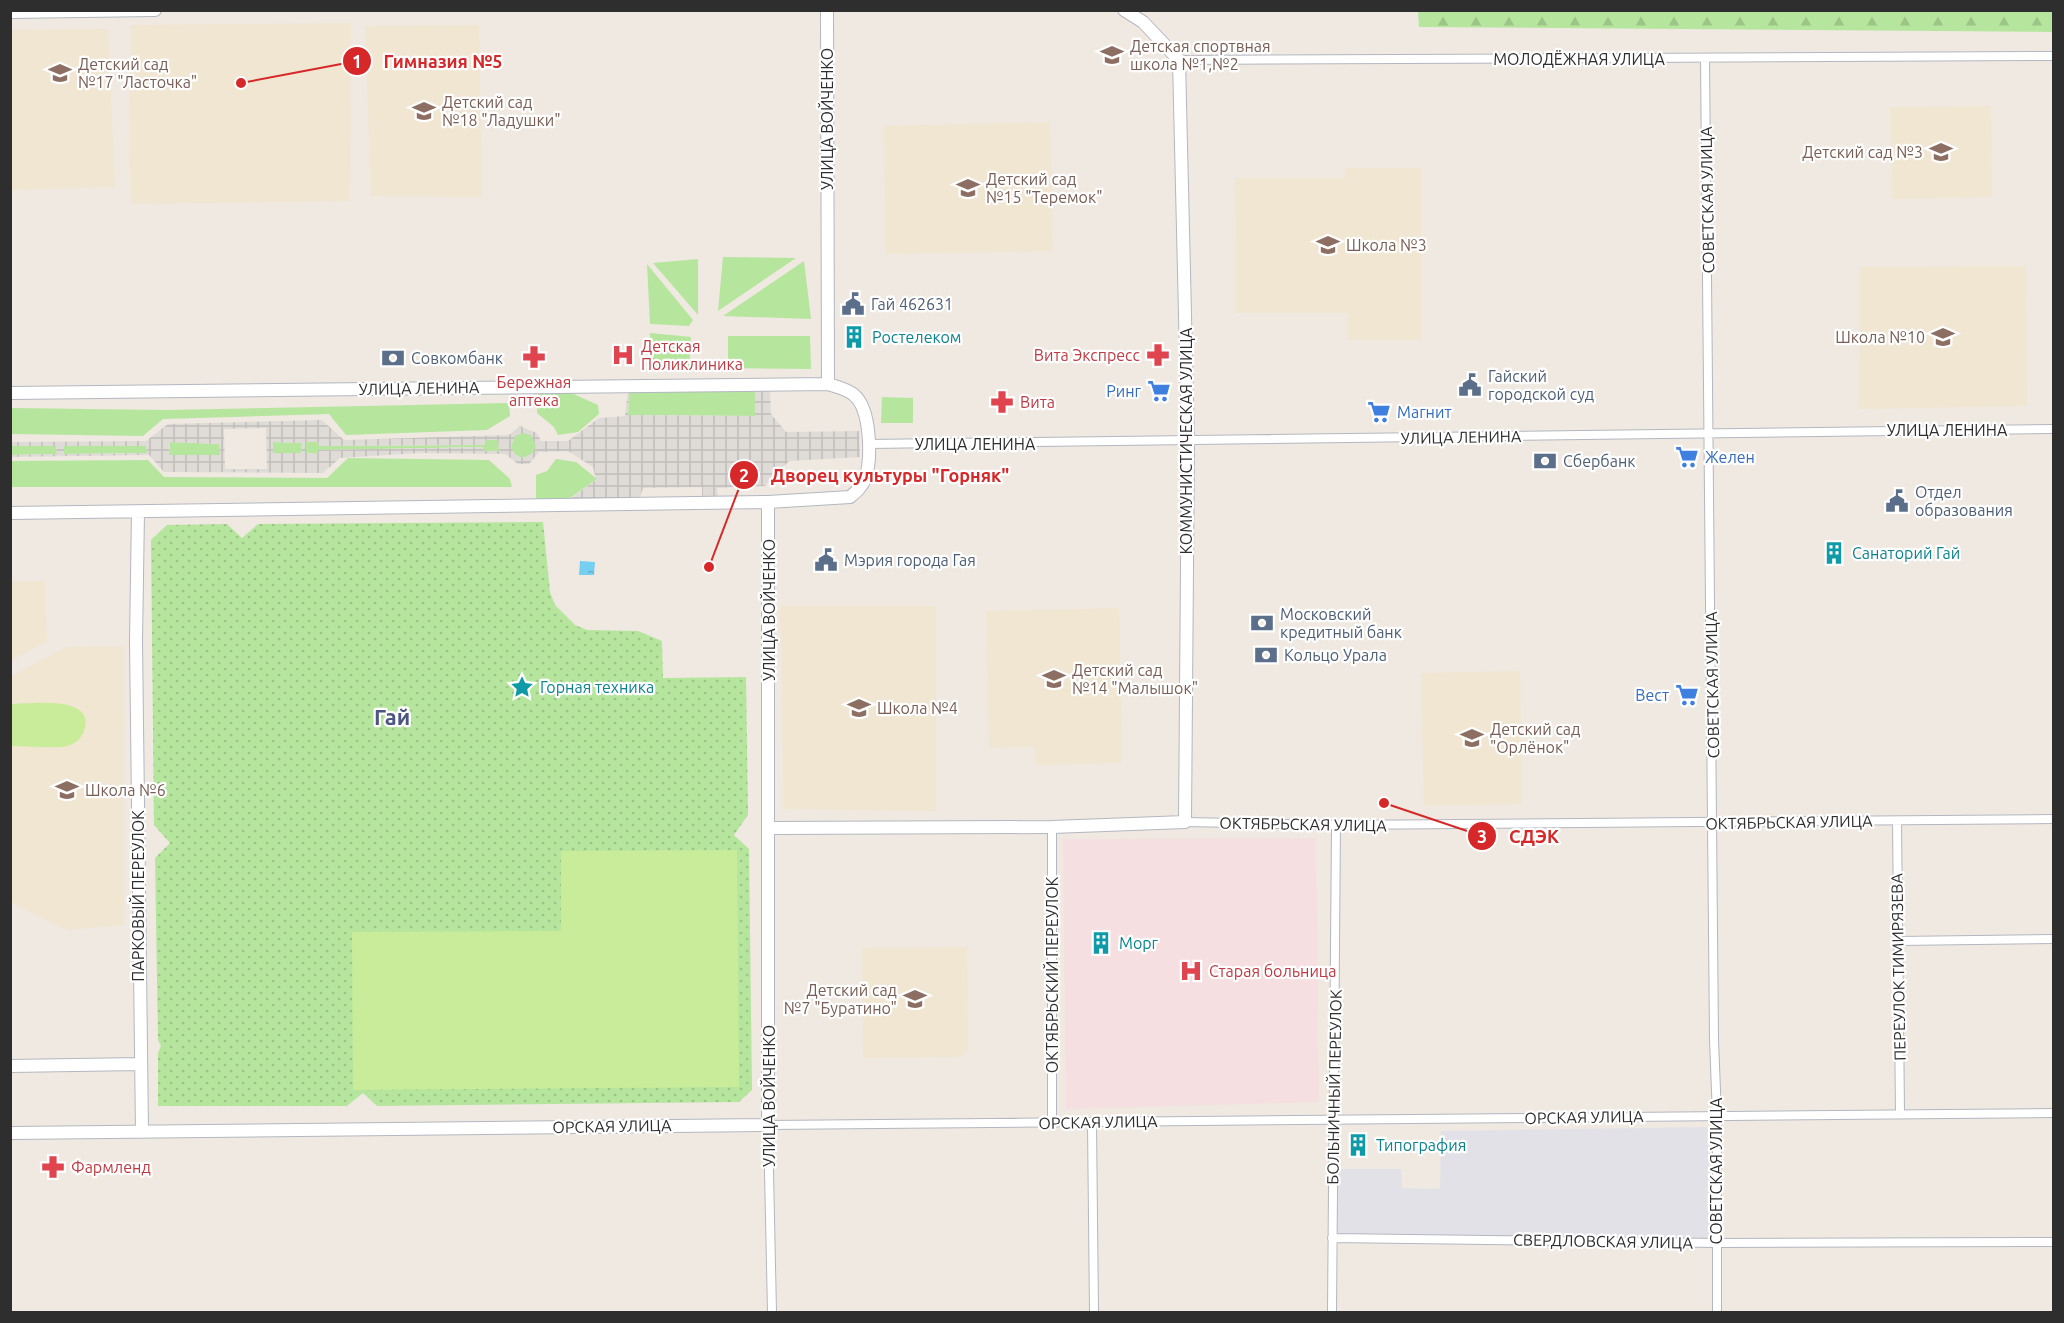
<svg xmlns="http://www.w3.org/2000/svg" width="2064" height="1323" font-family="Ubuntu,sans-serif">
<defs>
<pattern id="forest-firs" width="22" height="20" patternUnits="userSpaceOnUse" patternTransform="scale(1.5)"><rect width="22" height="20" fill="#b6e59e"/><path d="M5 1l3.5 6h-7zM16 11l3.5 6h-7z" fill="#9dc588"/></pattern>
<pattern id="park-dots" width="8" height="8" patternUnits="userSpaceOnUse" patternTransform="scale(1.5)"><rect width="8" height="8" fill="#b6e59e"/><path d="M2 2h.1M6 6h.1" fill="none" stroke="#9dc588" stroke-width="1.8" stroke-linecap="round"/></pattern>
<pattern id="plaza-grid" width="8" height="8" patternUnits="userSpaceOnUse" patternTransform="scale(1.5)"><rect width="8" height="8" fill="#dfdcd8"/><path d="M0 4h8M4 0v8" fill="none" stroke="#c0bdba"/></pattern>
<pattern id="water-ripples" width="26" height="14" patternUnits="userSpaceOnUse" patternTransform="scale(1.5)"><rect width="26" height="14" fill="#75cff0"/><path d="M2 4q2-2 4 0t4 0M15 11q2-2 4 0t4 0" fill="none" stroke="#66b2ce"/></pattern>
</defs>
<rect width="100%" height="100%" fill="#efe9e1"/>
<path fill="#e3e1e8" d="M1708,1127L1710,1238L1337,1235V1189L1339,1169H1401L1402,1188L1440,1189L1441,1131Z"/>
<path fill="#f0e6d1" d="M351,23L350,201L131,204L129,141L131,25Z
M479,25L482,197L371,196L365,26Z
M108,29L115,187L11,190V30Z
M1991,106L1992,197L1892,199L1890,107Z
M1050,122L1053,251L886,254L884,126Z
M1346,168H1421V340H1348V313H1236L1235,178H1345Z
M2026,266L2027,406L1859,409L1860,267Z
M45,581L47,641L11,661V582Z
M780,606H936V811L784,809Z
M1119,608L1122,763L1036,765L1035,747L989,748L986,611Z
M124,646V925L67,930L11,902L10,677L66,647Z
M1520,671L1522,804L1424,806L1421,673Z
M967,947L968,1050L961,1057L863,1058L862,948Z"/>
<path fill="#f5dfe0" d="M1316,838L1319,1102L1066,1109L1063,839Z"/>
<path fill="#b6e59e" d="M723,257L796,258L718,311Z
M698,259V315L653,263Z
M804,261L811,319L723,316Z
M647,264L693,320L689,326L650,324Z
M650,333L691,337L689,370H650Z
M728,336H810L811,369L728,368Z
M567,391L598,405L599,414L578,432L558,435L554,427L537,413L538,392Z
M755,391V416L628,415L629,392Z
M882,397L913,398V423H881Z
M509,403L510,416L487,430L346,435L329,414L163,419L143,436L11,434V408L167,410Z
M511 445a13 13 0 1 1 26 0a13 13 0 1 1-26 0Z
M484,440H498L499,452L483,451V447L319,450L318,454L306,453V442H318L319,446L484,445Z
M170,442L220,444V455H169Z
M273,442L302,443L301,453H273Z
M10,446H56L57,454L11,455Z
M64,446H146L147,453L64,454Z
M348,458L489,460L510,479L512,487H11V461L148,460L164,477L327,478Z
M556,459L576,462L597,479L567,500L536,499V475L547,471Z"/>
<path fill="url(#forest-firs)" d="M2053,10V32L1419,27L1418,11Z"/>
<path fill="url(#park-dots)" d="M543,522L550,592L555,605L575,625L587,630L638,631L662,641L663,678L746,677L748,815L734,835L749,849L752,1090L739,1102L377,1106L363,1093L347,1106H158V1053L161,1046L158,1040L155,858L170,843L154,825L151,540L167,525L227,524L242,538L258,524Z"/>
<path fill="#c9ec9a" d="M11,704C30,704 97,694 84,731C81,739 75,744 67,746C51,749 27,746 11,746Z
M737,850L739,1087L353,1090L352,932L561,931V851Z"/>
<path fill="url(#plaza-grid)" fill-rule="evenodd" d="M770,388L771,414L786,432L859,431L860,457L789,461L765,486L717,488L718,496L702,497V487L643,488L640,498H571L596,480L593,467L568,451L539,452L529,464H518L505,454L421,453L340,458L323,473L164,472L149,455L11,457V455L57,454L56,446H11L10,442L146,441L168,424L322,420L344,440L509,435L520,426L537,433L541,441H568L599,418L625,416L628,389ZM755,391V416L628,415L629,392ZM266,428L267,469H225L224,429ZM523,433L531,435L536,446L533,453L522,458L515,454L511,447L515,436ZM485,440H498L499,451H484L483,447L318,450V454L306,453V442H318L319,446L485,445ZM170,442L219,444L220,455H169ZM273,442L302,443L301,453H273ZM64,446H146L147,453L64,454Z"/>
<path fill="url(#water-ripples)" d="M580,561L595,562L594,575H579Z"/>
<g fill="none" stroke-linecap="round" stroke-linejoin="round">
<g stroke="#b4b7c1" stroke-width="10">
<path id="street" d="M1705,58L1714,1040L1717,1116V1312
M1179,60L2054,56
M868,444C1263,442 1658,432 2054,429
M1897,821L1900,1114
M1185,822L1336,825L2054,819
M1052,827V1123
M1898,941L2054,939
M1092,1123L1094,1312
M1332,1238L1717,1243L2054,1242
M772,1312L768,1125L2054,1113
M1332,1312L1336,825"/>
</g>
<g stroke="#b4b7c1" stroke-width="14">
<path id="secondary" d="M10,12L155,10
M10,393L828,384
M138,512L136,641L142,1132
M10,513L768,502L850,497C856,492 862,487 865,479C872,459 871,409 854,395C847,389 837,387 828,384L827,10
M769,828L1052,827L1185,822L1188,442L1179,60L1143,22L1124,10
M10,1066L140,1064
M10,1133L768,1125V502"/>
</g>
<use href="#street" stroke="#fff" stroke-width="8"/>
<use href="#secondary" stroke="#fff" stroke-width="12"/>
</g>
<defs>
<g id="school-bare" transform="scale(1.8)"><path d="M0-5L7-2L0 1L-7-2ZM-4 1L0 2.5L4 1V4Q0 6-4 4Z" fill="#8d6e63" stroke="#fff" stroke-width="2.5" paint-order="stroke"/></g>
<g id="civic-bare" transform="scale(1.8)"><path d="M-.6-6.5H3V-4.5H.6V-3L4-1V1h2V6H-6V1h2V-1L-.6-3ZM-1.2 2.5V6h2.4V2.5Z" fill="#5c6f8a" stroke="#fff" stroke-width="2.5" paint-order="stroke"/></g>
<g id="building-bare" transform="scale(1.8)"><path d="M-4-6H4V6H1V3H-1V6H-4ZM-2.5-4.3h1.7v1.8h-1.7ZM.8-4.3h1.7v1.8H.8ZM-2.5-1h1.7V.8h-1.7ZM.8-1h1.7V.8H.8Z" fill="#0f9aa8" stroke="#fff" stroke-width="2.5" paint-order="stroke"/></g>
<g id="hospital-bare" transform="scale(1.8)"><path d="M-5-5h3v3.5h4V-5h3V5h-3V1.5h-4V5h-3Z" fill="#e0444e" stroke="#fff" stroke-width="2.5" paint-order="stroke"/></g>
<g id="pharmacy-bare" transform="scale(1.8)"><path d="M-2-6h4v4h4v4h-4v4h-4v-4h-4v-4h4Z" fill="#e0444e" stroke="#fff" stroke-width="2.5" paint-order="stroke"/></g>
<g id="bank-bare" transform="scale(1.8)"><path d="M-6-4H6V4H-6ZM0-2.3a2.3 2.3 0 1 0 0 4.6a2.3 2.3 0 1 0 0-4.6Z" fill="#5c6f8a" stroke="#fff" stroke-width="2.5" paint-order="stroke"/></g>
<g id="supermarket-bare" transform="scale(1.8)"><path d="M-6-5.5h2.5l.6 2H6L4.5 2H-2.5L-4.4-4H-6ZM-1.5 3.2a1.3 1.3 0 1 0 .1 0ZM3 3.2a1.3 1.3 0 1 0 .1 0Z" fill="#3f7fe0" stroke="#fff" stroke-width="2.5" paint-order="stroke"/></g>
<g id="sight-bare" transform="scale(1.8)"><path d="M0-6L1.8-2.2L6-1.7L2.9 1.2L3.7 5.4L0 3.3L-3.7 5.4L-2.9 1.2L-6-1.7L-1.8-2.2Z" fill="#0f9aa8" stroke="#fff" stroke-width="2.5" paint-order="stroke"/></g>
</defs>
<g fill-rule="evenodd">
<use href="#school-bare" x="1112" y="55"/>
<use href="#school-bare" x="60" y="73"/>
<use href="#school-bare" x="424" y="111"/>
<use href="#school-bare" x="1941" y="152"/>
<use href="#school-bare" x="968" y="188"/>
<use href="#school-bare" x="1328" y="245"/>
<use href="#civic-bare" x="853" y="304"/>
<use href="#building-bare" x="854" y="337"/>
<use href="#school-bare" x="1943" y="337"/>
<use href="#hospital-bare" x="623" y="355"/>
<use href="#pharmacy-bare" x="1158" y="355"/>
<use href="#pharmacy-bare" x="534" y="357"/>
<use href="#bank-bare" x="393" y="358"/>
<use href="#civic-bare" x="1470" y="385"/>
<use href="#supermarket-bare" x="1159" y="391"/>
<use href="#pharmacy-bare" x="1002" y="402"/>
<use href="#supermarket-bare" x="1379" y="412"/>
<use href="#supermarket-bare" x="1687" y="457"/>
<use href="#bank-bare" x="1545" y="461"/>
<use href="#civic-bare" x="1897" y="501"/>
<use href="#building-bare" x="1834" y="553"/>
<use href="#civic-bare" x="826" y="560"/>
<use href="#bank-bare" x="1262" y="623"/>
<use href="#bank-bare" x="1266" y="655"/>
<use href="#school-bare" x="1054" y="679"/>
<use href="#sight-bare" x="522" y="687"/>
<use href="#supermarket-bare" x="1687" y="695"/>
<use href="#school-bare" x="859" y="708"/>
<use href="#school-bare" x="1472" y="738"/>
<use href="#school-bare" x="67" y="790"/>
<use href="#building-bare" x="1101" y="943"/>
<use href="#hospital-bare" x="1191" y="971"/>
<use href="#school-bare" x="915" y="999"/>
<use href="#building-bare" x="1358" y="1145"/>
<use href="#pharmacy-bare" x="53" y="1167"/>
</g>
<g text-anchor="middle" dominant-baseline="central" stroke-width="4.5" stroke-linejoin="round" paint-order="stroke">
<g font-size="16" fill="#785e54" stroke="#fff" text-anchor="start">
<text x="1130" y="46">Детская спортвная<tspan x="1130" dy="18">школа №1,№2</tspan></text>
<text x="78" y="64">Детский сад<tspan x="78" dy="18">№17 "Ласточка"</tspan></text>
<text x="442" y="102">Детский сад<tspan x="442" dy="18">№18 "Ладушки"</tspan></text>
<text x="1923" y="152" text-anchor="end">Детский сад №3</text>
<text x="986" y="179">Детский сад<tspan x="986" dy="18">№15 "Теремок"</tspan></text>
<text x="1346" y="245">Школа №3</text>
<text x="1925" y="337" text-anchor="end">Школа №10</text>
<text x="1072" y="670">Детский сад<tspan x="1072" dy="18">№14 "Малышок"</tspan></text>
<text x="877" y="708">Школа №4</text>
<text x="1490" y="729">Детский сад<tspan x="1490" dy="18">"Орлёнок"</tspan></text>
<text x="85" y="790">Школа №6</text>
<text x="897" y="990" text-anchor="end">Детский сад<tspan x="897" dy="18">№7 "Буратино"</tspan></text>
</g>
<g font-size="16" fill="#2e2e2e" stroke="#fff">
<text x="1579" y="59">МОЛОДЁЖНАЯ УЛИЦА</text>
<text transform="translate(827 119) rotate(-90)">УЛИЦА ВОЙЧЕНКО</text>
<text transform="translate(1707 200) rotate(-91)">СОВЕТСКАЯ УЛИЦА</text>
<text transform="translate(419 388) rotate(-1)">УЛИЦА ЛЕНИНА</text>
<text x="1947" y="430">УЛИЦА ЛЕНИНА</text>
<text transform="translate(1461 437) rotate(-1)">УЛИЦА ЛЕНИНА</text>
<text transform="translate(1186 441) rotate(-90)">КОММУНИСТИЧЕСКАЯ УЛИЦА</text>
<text x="975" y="444">УЛИЦА ЛЕНИНА</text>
<text transform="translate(769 610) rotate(-90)">УЛИЦА ВОЙЧЕНКО</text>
<text transform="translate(1712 685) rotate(-91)">СОВЕТСКАЯ УЛИЦА</text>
<text transform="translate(1789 822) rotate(-1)">ОКТЯБРЬСКАЯ УЛИЦА</text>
<text transform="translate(1303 824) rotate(1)">ОКТЯБРЬСКАЯ УЛИЦА</text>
<text transform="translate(138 896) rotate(-90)">ПАРКОВЫЙ ПЕРЕУЛОК</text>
<text transform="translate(1898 967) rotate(-91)">ПЕРЕУЛОК ТИМИРЯЗЕВА</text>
<text transform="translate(1052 975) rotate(-90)">ОКТЯБРЬСКИЙ ПЕРЕУЛОК</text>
<text transform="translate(1334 1087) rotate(-89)">БОЛЬНИЧНЫЙ ПЕРЕУЛОК</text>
<text transform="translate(769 1096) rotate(-90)">УЛИЦА ВОЙЧЕНКО</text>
<text transform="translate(1584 1117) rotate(-1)">ОРСКАЯ УЛИЦА</text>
<text transform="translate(1098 1122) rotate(-1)">ОРСКАЯ УЛИЦА</text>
<text transform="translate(612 1126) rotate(-1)">ОРСКАЯ УЛИЦА</text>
<text transform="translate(1716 1171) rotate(-90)">СОВЕТСКАЯ УЛИЦА</text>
<text transform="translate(1603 1241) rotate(1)">СВЕРДЛОВСКАЯ УЛИЦА</text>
</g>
<g font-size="16" fill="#4e5e75" stroke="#fff" text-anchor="start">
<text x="871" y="304">Гай 462631</text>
<text x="411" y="358">Совкомбанк</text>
<text x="1488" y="376">Гайский<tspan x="1488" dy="18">городской суд</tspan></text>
<text x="1563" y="461">Сбербанк</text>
<text x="1915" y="492">Отдел<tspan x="1915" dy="18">образования</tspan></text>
<text x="844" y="560">Мэрия города Гая</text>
<text x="1280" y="614">Московский<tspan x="1280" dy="18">кредитный банк</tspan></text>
<text x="1284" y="655">Кольцо Урала</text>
</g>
<g font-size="16" fill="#0d838f" stroke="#fff" text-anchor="start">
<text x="872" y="337">Ростелеком</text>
<text x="1852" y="553">Санаторий Гай</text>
<text x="540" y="687">Горная техника</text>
<text x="1119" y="943">Морг</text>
<text x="1376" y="1145">Типография</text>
</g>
<g font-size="16" fill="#be3a42" stroke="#fff" text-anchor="start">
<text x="641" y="346">Детская<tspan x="641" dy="18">Поликлиника</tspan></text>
<text x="1140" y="355" text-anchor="end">Вита Экспресс</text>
<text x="534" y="382" text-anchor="middle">Бережная<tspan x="534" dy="18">аптека</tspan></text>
<text x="1020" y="402">Вита</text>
<text x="1209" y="971">Старая больница</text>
<text x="71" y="1167">Фармленд</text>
</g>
<g font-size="16" fill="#366cbe" stroke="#fff" text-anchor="end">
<text x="1141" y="391">Ринг</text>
<text x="1397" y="412" text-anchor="start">Магнит</text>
<text x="1705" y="457" text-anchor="start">Желен</text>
<text x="1669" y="695">Вест</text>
</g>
<g font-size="22" font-weight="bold" fill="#4d5680" stroke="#fff">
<text x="392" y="716">Гай</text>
</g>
</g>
<path fill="none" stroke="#d62828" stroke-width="2" d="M241 83L357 61M709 567L744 475M1384 803L1482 836"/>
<g fill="#d62828" stroke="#fff" stroke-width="2">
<circle cx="241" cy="83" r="6"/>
<circle cx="709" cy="567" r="6"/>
<circle cx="1384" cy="803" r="6"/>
<circle cx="357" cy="61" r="15"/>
<circle cx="744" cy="475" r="15"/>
<circle cx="1482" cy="836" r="15"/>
</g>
<g font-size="18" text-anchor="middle" font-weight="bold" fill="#fff">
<text x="357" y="68">1</text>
<text x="744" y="482">2</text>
<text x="1482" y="843">3</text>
</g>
<g font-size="18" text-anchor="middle" font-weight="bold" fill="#d62828" stroke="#fff" stroke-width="4.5" stroke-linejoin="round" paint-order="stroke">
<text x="443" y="68">Гимназия №5</text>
<text x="890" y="482">Дворец культуры "Горняк"</text>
<text x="1534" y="843">СДЭК</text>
</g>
<rect width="2064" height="1323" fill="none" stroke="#2e2e2e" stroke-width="24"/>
</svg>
